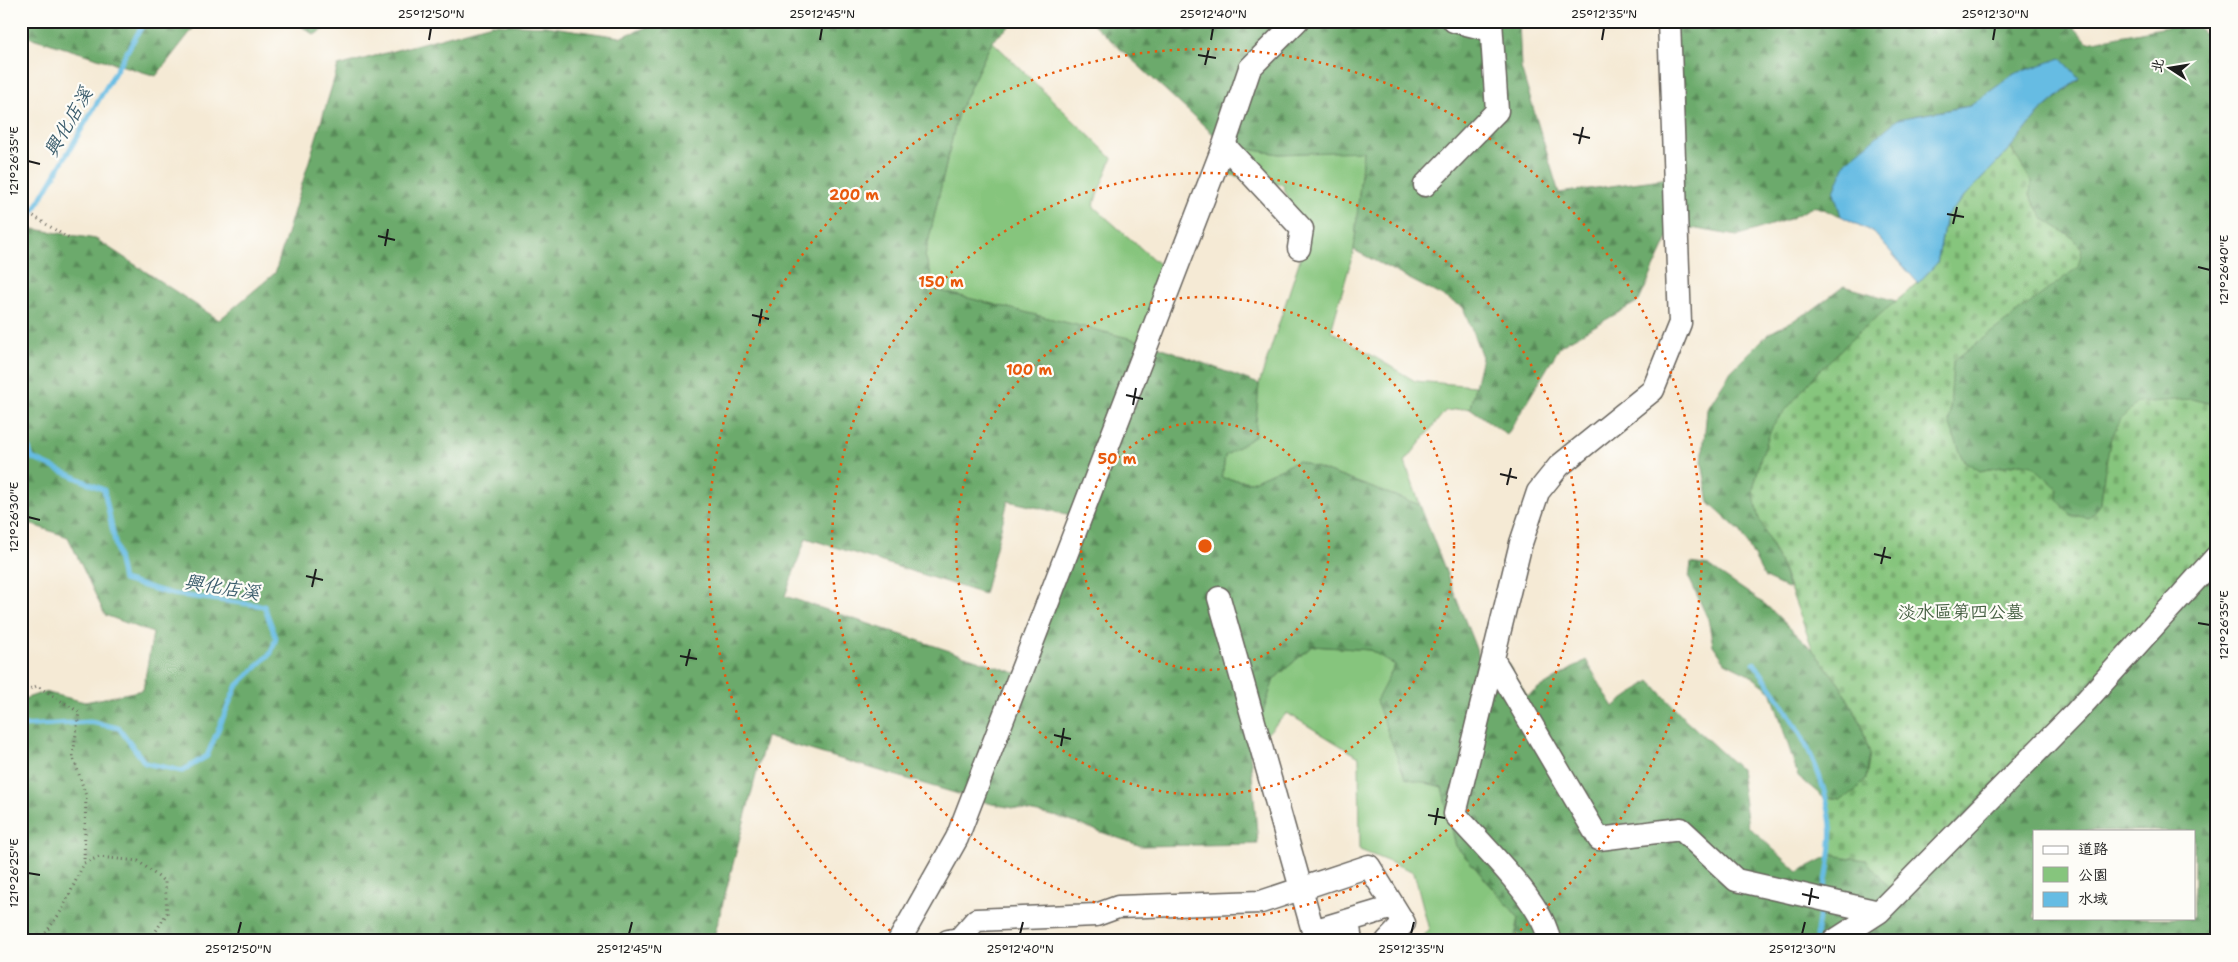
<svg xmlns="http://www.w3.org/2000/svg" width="2238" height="962" font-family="'Shantell Sans','LXGW WenKai TC',sans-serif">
<defs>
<pattern id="forest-firs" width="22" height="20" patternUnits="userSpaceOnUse" patternTransform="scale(1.25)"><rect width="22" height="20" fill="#6caa6c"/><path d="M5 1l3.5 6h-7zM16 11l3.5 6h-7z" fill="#588a58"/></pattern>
<pattern id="cemetery-stones" width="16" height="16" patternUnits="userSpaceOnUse" patternTransform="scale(1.25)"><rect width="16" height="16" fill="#86c57d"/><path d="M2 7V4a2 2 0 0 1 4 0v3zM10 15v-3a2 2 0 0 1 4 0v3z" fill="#73a96b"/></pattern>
</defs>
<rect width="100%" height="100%" fill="#fdfcf7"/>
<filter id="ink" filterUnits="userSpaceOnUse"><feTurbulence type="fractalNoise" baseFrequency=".02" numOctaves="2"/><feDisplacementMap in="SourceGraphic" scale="10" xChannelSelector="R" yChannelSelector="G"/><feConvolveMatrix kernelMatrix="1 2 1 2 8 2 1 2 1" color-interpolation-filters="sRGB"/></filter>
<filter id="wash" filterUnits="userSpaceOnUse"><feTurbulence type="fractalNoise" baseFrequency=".0096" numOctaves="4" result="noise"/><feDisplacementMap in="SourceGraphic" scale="20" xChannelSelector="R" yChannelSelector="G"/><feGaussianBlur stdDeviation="1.12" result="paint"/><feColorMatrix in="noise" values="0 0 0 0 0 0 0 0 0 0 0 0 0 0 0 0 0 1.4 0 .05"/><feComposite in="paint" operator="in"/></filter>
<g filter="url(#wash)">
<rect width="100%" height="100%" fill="#f5ead5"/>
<path fill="#86c57d" stroke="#51704c" d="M992,41L1112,158L1093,206L1177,280L1152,344L936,290L925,256L958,113Z
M1225,145L1279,154L1363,150L1354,250L1331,331L1415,381L1475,386L1470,408L1445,411L1405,462L1420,505L1298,461L1251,482L1222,478L1225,456L1254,436L1259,384L1305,244L1283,185L1215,172Z
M1312,646L1370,650L1395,665L1442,787L1456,846L1519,918L1514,941H1419L1429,930L1414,872L1360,850L1359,757L1287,713L1250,751L1274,679Z"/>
<path fill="url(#forest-firs)" stroke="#446344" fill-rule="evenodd" d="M24,21H199L156,76L29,37Z
M294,21H339L314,35Z
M655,21H1016L992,41L958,113L925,256L936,290L1152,344L1259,384L1255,436L1225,456L1222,478L1251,482L1298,461L1420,505L1480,659H1505L1527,696L1586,660L1613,707L1650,681L1686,720L1740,769L1748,826L1798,872L1831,855L1866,860L1891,889L2217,549V932L2210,941H1514L1519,918L1456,846L1442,787L1405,778L1376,701L1395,665L1370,650L1312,646L1274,679L1250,751L1258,844L1141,846L1058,817L992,804L766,737L713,941H21V700L44,692L85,702L143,690L153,633L105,615L68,537L21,521V227L96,239L219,320L275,273L338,66L492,24L546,26L621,37L655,24ZM1008,501L1084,518L1022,675L785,596L806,538L984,594ZM2034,831H2194V918H2034Z
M1090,21H1519L1521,68L1559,193L1669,178L1672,21H2065L2069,22L2088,42L2193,22L2217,47V405L2191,399L2104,475L2101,504L2089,518L2071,515L2021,463L1980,471L1963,460L1949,423L1953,361L2078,266L2073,238L2044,219L2030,196L2031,181L2011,148L2039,113L2079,79L2014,74L1970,106L1898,119L1834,192L1841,216L1814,206L1789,219L1737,236L1674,225L1639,301L1561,345L1507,435L1470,408L1482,357L1463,307L1354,250L1363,151L1279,154L1225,145Z
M1844,286L1896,301L1818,372L1773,426L1761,457L1753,491L1771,545L1782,567L1789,589L1765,578L1741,532L1709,503L1702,462L1707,409L1731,371L1768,334L1811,311Z
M1691,563L1709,566L1766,605L1813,650L1840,685L1861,723L1870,754L1866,779L1855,793L1841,799L1824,798L1798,776L1771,691L1747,673L1725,662L1713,645L1708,619L1689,578Z"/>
<path fill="url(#cemetery-stones)" stroke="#51704c" d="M2011,148L2031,181L2030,196L2044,219L2073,238L2082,249L2078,267L1953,361L1949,423L1963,460L1980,471L2022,463L2032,465L2057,488V499L2071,515L2089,518L2101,504L2104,475L2111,438L2121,419L2137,403L2191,399L2217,405V549L1891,890L1866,860L1831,855C1834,831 1833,821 1824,798L1841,799L1855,792L1866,779L1870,754L1861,723L1840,685L1813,650L1782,567L1759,519L1753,491L1761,457L1773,425L1818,372L1860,331L1918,283L1937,263L1946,216Z"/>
<path fill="#66bce3" stroke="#416c80" d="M2061,58L2079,78L2039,113L2011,148L1946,216L1937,263L1918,283L1874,233L1841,216L1834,192L1846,162L1898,119L1970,106L2014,74Z"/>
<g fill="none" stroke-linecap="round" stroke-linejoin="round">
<path stroke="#66bce3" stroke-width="5" d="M21,240L26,224L145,21
M21,424L32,458L104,490L123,580L172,594L264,606L276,638L271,653L236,687L207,756L182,771L145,763L119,728L90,722L21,726
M1754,663C1789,711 1824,764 1831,825C1833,839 1828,872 1825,886
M1816,936L1820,913"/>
</g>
</g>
<g filter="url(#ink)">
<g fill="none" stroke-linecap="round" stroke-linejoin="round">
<g stroke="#68645d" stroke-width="25">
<path id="minor" d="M1454,21L1491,30
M1224,145L1302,229L1299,248
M1425,185L1497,111L1491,21
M1219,598L1313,931V941
M1493,659L1599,839L1681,829L1736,880L1879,912
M1348,921L1351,941
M1313,931L1393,907
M899,941L957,838L1224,145L1250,68L1297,21
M948,941L959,939L976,920L1096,915L1118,907L1261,902L1369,866L1404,923L1387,941
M1549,941C1545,904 1480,843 1455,814L1521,543L1538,492L1559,466L1653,390L1680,323L1669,21
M1834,941L1879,912L2076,712L2217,556"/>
</g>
<path stroke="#68645d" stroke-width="3" stroke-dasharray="1 4" stroke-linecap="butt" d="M21,208L71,240
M21,692L37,686L79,712L73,756L86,796L84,862
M40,941L62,910L84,863L99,857L138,861L165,882L167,913L150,941"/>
<use href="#minor" stroke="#fff" stroke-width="22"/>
</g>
</g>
<path fill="none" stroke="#1c1c1c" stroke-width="2" d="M429,40L431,28M820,40L822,28M1211,40L1213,28M1602,40L1604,28M1993,40L1995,28M1198,55L1216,58M1205,65L1209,48M1573,134L1590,138M1579,144L1583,127M28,161L40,164M1947,214L1964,217M1953,224L1957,207M378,236L395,240M385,246L388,229M2198,267L2210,270M752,315L769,319M759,326L762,309M1126,395L1143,399M1133,405L1136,388M1500,474L1517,478M1507,485L1511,468M28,517L40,520M1874,554L1891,558M1881,564L1885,547M306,576L323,580M312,587L316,569M2198,623L2210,625M680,656L697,659M686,666L690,649M1054,735L1071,739M1061,746L1064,728M1428,815L1445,818M1435,825L1438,808M28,873L40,875M1802,894L1819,898M1809,905L1812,888M238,934L241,922M629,934L632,922M1020,934L1023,922M1411,934L1414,922M1802,934L1805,922"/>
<g fill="none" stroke="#e8590c" stroke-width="2.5" stroke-dasharray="2.5 5">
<circle cx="1205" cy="546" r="124"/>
<circle cx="1205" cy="546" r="249"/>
<circle cx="1205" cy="546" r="373"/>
<path d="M902 940A497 497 0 1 1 1508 940"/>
</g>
<g text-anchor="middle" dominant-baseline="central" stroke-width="4.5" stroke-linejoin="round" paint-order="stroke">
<g font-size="18" fill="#466043" stroke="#fdfcf7">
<text x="1961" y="612">淡水區第四公墓</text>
</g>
<g font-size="19" font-style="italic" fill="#3a5c6c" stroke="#fdfcf7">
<text transform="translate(68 122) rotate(-60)">興化店溪</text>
<text transform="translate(222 587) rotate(9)">興化店溪</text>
</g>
</g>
<circle cx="1205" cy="546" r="8" fill="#e8590c" stroke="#fdfcf7" stroke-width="2.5"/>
<g font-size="15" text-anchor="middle" font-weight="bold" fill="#e8590c" stroke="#fdfcf7" stroke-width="4.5" stroke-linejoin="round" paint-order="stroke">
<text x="854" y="200">200 m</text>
<text x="941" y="287">150 m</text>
<text x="1029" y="375">100 m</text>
<text x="1117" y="464">50 m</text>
</g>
<rect width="2238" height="962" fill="none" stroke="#fdfcf7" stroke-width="55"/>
<rect x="2033" y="830" width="162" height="90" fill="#fdfcf7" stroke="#a3a29f"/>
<rect x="2043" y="846" width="25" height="8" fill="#ffffff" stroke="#a3a29f"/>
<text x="2078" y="854" font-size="15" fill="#1c1c1c">道路</text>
<rect x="2043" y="867" width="25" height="15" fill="#86c57d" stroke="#a3a29f"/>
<text x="2078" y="880" font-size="15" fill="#1c1c1c">公園</text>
<rect x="2043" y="892" width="25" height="15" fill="#66bce3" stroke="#a3a29f"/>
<text x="2078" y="904" font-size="15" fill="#1c1c1c">水域</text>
<g transform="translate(2170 68) rotate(282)" stroke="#fdfcf7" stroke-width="4" paint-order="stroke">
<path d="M0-4L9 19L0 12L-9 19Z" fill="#1c1c1c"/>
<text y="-8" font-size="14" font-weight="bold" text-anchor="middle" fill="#1c1c1c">北</text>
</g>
<rect x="28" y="28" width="2182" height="906" fill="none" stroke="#1c1c1c" stroke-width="2"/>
<g font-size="12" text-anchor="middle" fill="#1c1c1c">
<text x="431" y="18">25°12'50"N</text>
<text x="822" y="18">25°12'45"N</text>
<text x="1213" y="18">25°12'40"N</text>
<text x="1604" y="18">25°12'35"N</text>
<text x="1995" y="18">25°12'30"N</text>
<text transform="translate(14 161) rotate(-90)" y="4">121°26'35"E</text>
<text transform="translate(2224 270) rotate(-90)" y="4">121°26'40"E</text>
<text transform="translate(14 517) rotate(-90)" y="4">121°26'30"E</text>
<text transform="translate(2224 625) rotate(-90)" y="4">121°26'35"E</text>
<text transform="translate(14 873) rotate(-90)" y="4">121°26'25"E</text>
<text x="238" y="953">25°12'50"N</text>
<text x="629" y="953">25°12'45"N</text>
<text x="1020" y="953">25°12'40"N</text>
<text x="1411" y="953">25°12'35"N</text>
<text x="1802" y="953">25°12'30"N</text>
</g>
</svg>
